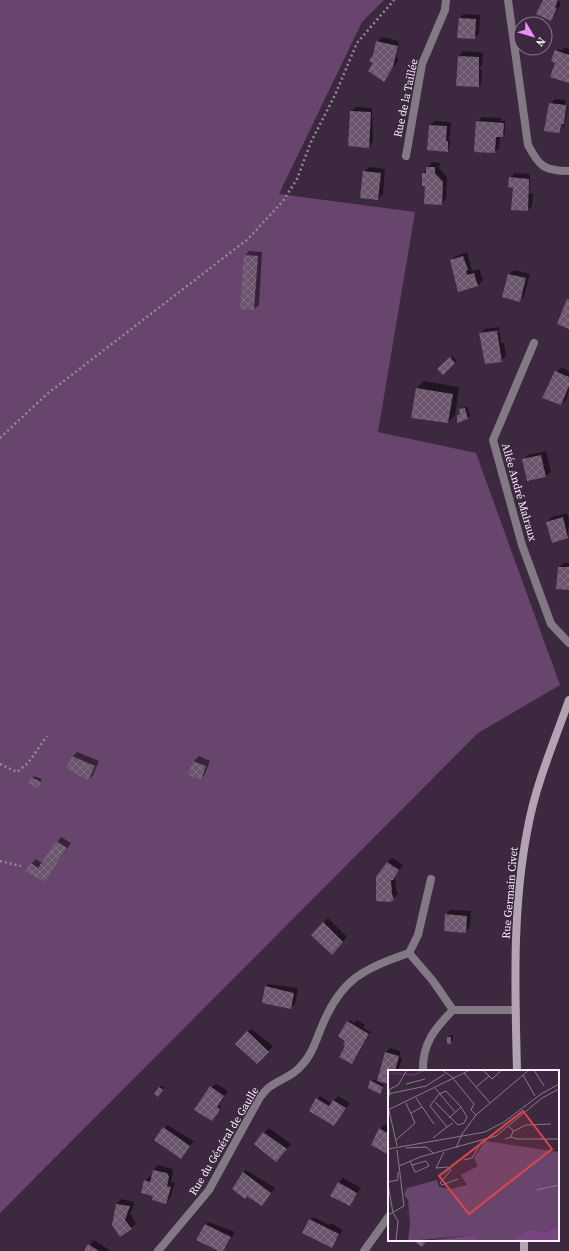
<svg xmlns="http://www.w3.org/2000/svg" width="569" height="1251" font-family="'Source Serif 4',serif">
<defs>
<pattern id="building-cross-hatch" width="8" height="8" patternUnits="userSpaceOnUse"><rect width="8" height="8" fill="#6b566e"/><path d="M0 0l8 8M0 8l8-8" fill="none" stroke="#816f84"/></pattern>
</defs>
<rect width="100%" height="100%" fill="#3c293f"/>
<path fill="#67456c" d="M0,0H384L362,22L279,194L415,212L378,432L476,453L560,685L478,733L0,1213Z"/>
<path fill="#0007" d="M544,0H559V2L561,3L555,15L550,20Z
M464,14L480,15L479,34L474,38L460,18Z
M382,37L398,41L399,44L396,58H398V61L384,80L375,63L374,55L377,42Z
M565,47L569,49V81L556,51L558,49L562,50Z
M463,51L483,53L482,65L479,68L482,70L481,84L479,86L457,85L459,56Z
M555,99L566,100L560,128H562L569,101L564,127L560,132L550,104Z
M356,107L372,108L373,142L368,147L351,111Z
M482,117L501,118V121H505V134L500,136L499,148L495,152L477,122Z
M435,121L451,122L450,135L448,139L450,140L449,149L447,151L430,125Z
M432,162L440,163L439,168L447,177L446,199L441,204L423,173Z
M369,167L385,169L383,194L378,199L364,172Z
M515,173L529,174L530,177L529,193L533,194L532,206L528,210L510,178Z
M249,251L262,252L259,305L254,309L245,256Z
M467,252L472,271L479,269L483,280L478,285L459,291L451,260L456,256Z
M514,270L530,274L524,296L519,301L509,274Z
M499,327L500,330L485,332V334L500,332L501,343H504L506,356L501,361L481,334L485,329Z
M452,356L457,361L443,374L439,369Z
M561,367L569,371V391L566,400L561,404L543,397L550,382Z
M424,381L459,387L455,415L448,422L417,388Z
M467,406L470,416L467,418L458,415L461,413L460,410Z
M546,451L551,472L546,476L528,480L523,460L528,455Z
M567,513L569,520L568,537L547,522L552,517Z
M564,563H569V589L559,567Z
M77,752L99,761L93,775L88,780L72,757Z
M199,756L210,761L205,774L200,779L189,774L194,761Z
M34,776L42,779L38,786L32,778Z
M61,837L71,843L45,881L31,864L36,859L42,863Z
M392,858L403,865L395,876L396,889L398,894L390,901L387,862Z
M450,910L471,911L470,927L465,932L446,915Z
M328,918L347,937L336,949L323,923Z
M268,984L298,988L295,1004L290,1008L266,986Z
M350,1020L354,1023L357,1020L365,1025L363,1028L371,1032L356,1058L352,1063L346,1046L348,1022Z
M251,1029L273,1046L257,1063L247,1032Z
M450,1035H453V1040L451,1043L448,1037Z
M390,1048L400,1051V1057L402,1058L399,1069L404,1070L389,1071V1083L385,1053Z
M373,1079L384,1085L380,1093L371,1081Z
M217,1084L228,1091L219,1105L221,1107L220,1110L214,1118L211,1087Z
M161,1086L164,1087L160,1093L159,1088Z
M338,1096L350,1103L334,1125L316,1101L320,1096L331,1103Z
M385,1124L389,1127V1153L380,1129Z
M167,1125L194,1141L181,1157L164,1128Z
M269,1128L291,1144L280,1156L264,1133Z
M158,1165L172,1169L173,1172L171,1182L175,1183L170,1198L166,1203L145,1181L150,1176L152,1177L154,1170Z
M246,1170L275,1188L262,1205L244,1193L233,1189Z
M343,1178L361,1188L349,1205L338,1183Z
M121,1199L134,1202L132,1210L130,1213L136,1224L131,1228L113,1225L117,1204Z
M314,1217L329,1225L331,1223L343,1230L332,1247L310,1220Z
M209,1222L235,1232L223,1251H221L205,1224Z
M94,1240L111,1251H85Z"/>
<path fill="url(#building-cross-hatch)" d="M543,0H558L555,7L557,8L551,21L536,14Z
M459,18L476,19L475,39L457,38Z
M376,41L398,46L393,67L384,82L368,71L373,63L369,61L373,55Z
M555,50L569,55V83L550,77L555,63L551,61Z
M458,56L479,57V87L456,86Z
M549,103L566,105L564,124H561L560,133L544,131Z
M350,111L371,112L369,148L348,146Z
M476,121L504,123L503,137H496L495,153L474,152Z
M429,125L447,126L446,141H448V152L427,150Z
M426,167H435V173L443,182L442,205L424,204L425,186H422V173H426Z
M363,171L381,173L378,200L360,198Z
M509,177L529,179L528,211L511,210L513,188L508,187Z
M244,255L258,256L254,310L240,309Z
M463,256L468,270L466,271L467,275L474,273L478,286L458,292L450,260Z
M508,274L526,278L520,302L502,297Z
M567,299H569V329L557,324Z
M497,331L502,362L485,364L479,333Z
M450,357L455,363L443,375L437,369Z
M555,371L569,377V386L561,405L542,398Z
M416,388L453,394L448,423L411,418Z
M465,408L468,419L457,423V415L460,414L459,409Z
M541,455L546,477L527,481L522,459Z
M563,517L568,538L552,543L546,522Z
M558,567H569V590L556,589Z
M72,756L95,766L88,781L66,768Z
M193,761L206,766L201,780L188,775Z
M31,777L41,782L38,788L28,783Z
M56,841L67,848L45,882L25,871L31,863L38,868Z
M387,862L399,870L393,880H391L392,894L394,900L390,902L376,901V877Z
M445,914L467,916L466,933L444,931Z
M323,922L343,942L332,955L311,935Z
M265,986L294,993L291,1009L262,1003Z
M347,1021L369,1034L352,1064L339,1057L345,1046L343,1045L345,1041L338,1036Z
M247,1031L269,1052L257,1064L235,1044Z
M447,1037H451V1044H447Z
M385,1052L399,1056L395,1071H389V1084L377,1081Z
M370,1080L383,1087L380,1094L368,1088Z
M210,1086L224,1096L217,1107L220,1109L218,1113L212,1121L194,1110Z
M159,1087L163,1090L158,1097L154,1094Z
M316,1098L329,1106L333,1100L346,1108L334,1126L309,1111Z
M163,1127L190,1146L181,1159L154,1140Z
M379,1128L389,1134V1155L371,1145Z
M263,1132L287,1149L276,1162L254,1144Z
M153,1170L167,1173L169,1177L167,1186L171,1187L166,1204L152,1200L153,1196L141,1193L144,1180L150,1182Z
M243,1172L271,1193L262,1206L247,1196L245,1199L232,1189Z
M338,1182L357,1193L350,1206L330,1196Z
M116,1204L130,1206L125,1220L132,1229L120,1237L112,1225Z
M309,1219L339,1234L332,1248L302,1233Z
M205,1224L231,1237L223,1251H219L196,1240Z
M412,1240H427L422,1247Z
M88,1244L99,1251H84Z"/>
<g fill="none" stroke-linecap="round" stroke-linejoin="round">
<path stroke="#98889b" stroke-width="2.5" stroke-dasharray="2 3" stroke-linecap="butt" d="M0,438L47,394L248,239L283,201L297,179L311,142L335,95L357,43L394,0
M0,764L17,772L28,763L47,736
M0,861L21,866"/>
<path stroke="#837985" stroke-width="8" d="M508,0L528,145C539,166 544,171 569,171
M406,156L422,64L445,10L446,0
M534,343L493,440L522,545L551,624L569,643
M431,879L418,935L409,953L433,981L453,1010
M423,1071C422,1044 435,1028 453,1010H516
M158,1251L209,1190L260,1097C263,1094 267,1088 271,1086C281,1079 293,1076 301,1066C312,1055 316,1040 322,1026C341,979 363,969 409,953
M364,1251L389,1216"/>
<path stroke="#b2a2b4" stroke-width="8" d="M517,1071C515,989 512,907 528,827C536,784 554,742 569,700
M524,1240V1251"/>
</g>
<g text-anchor="middle" dominant-baseline="central" stroke-width="3" stroke-linejoin="round" paint-order="stroke">
<g font-size="11" fill="#fdf0ff" stroke="#3c293f">
<text transform="translate(406 98) rotate(-78)">Rue de la Taillée</text>
<text transform="translate(519 492) rotate(74)">Allée André Malraux</text>
<text transform="translate(510 893) rotate(-85)">Rue Germain Civet</text>
<text transform="translate(224 1141) rotate(-59)">Rue du Général de Gaulle</text>
</g>
</g>
<g transform="translate(388 1070)">
<rect width="171" height="171" fill="#3c293f"/>
<path d="M97,71L171,82V156L157,162L140,159L122,171H93L86,165L20,171L22,154L20,130L16,125L19,118L49,110L51,117L63,119L79,115L73,105L90,96L86,88Z" fill="#67456c"/>
<path d="M171,156V171H110H122L140,159L157,162ZM86,165L93,171H37Z" fill="#794581"/>
<path fill="none" stroke="#5f2d67" stroke-width="2" d="M0,5L4,3L26,5L36,0"/>
<path fill="none" stroke="#89798c" stroke-width="1" d="M54,0L64,7L86,34L83,40L88,45M95,0L104,9L114,0M146,0L156,16M76,3L102,33M135,5L147,26M18,14L37,9M88,17L101,6M47,18L67,42M0,24L38,16L57,4M1,27L2,19L10,15L19,0M28,28L46,54M47,32L70,55L76,53L79,47L73,37L58,21L51,24L42,36L59,57L65,53M0,40L82,0M1,40L9,76M23,43L34,37M61,48L73,37M121,57L126,61L138,55L163,54M123,67L129,69H171M45,68L59,57M117,69L123,67L125,61M8,70L27,53L18,33M18,78L38,77L45,83M68,78L74,64L88,45L141,0M0,79L97,62L116,52L153,24L171,14M56,82L48,98L60,97L63,100L52,113L54,115L70,109M76,90L84,88L94,71M22,91L27,102H28L41,96L38,91L24,95M11,96L32,87L108,66L154,28L171,19M0,112L10,110V102M0,114L5,143L10,151L8,171M149,120L171,115M0,145L16,136L9,80"/>
<path fill="#dc4648" fill-opacity="0.15" stroke="#dc4648" stroke-width="2" d="M135,41L164,79L81,144L51,106Z"/>
<rect width="171" height="171" fill="none" stroke="#fdf0ff" stroke-width="2"/>
</g>
<g transform="translate(533 36) rotate(128)"><circle r="19" fill="#3c293f" stroke="#89798c"/>
<path d="M0-3L7 15L0 10L-7 15Z" fill="#ec8cfb"/>
<text y="-6" font-size="11" font-weight="bold" text-anchor="middle" fill="#fdf0ff">N</text>
</g>
</svg>
